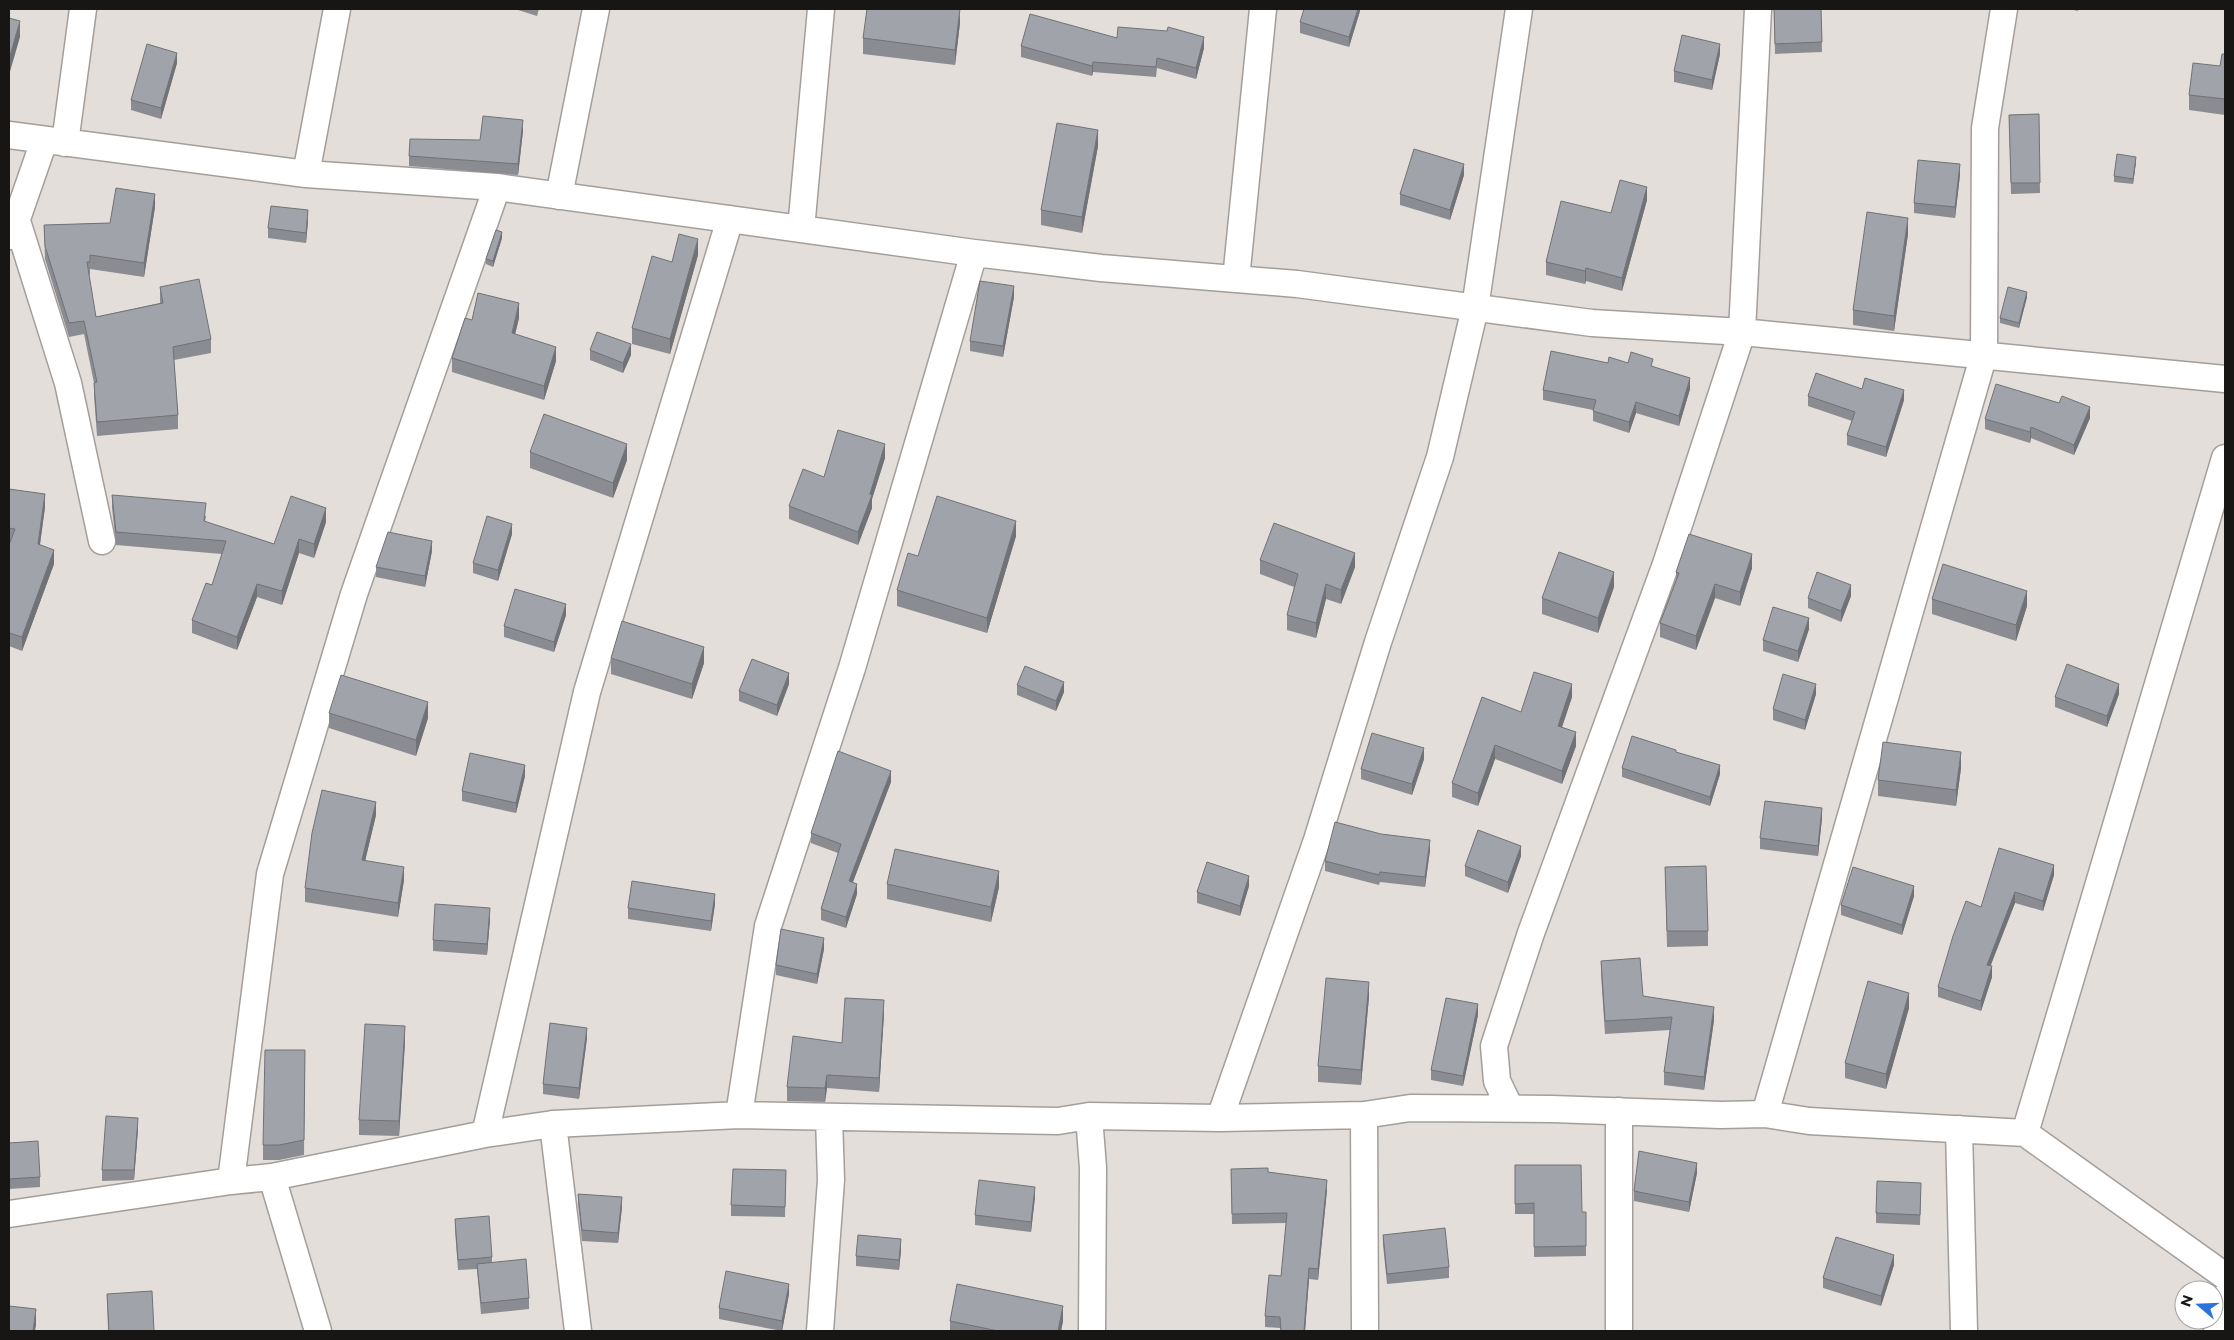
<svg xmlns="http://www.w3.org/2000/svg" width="2234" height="1340" font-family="Montserrat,sans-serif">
<rect width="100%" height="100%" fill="#e4deda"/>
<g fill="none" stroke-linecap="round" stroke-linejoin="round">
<g stroke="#a49e9a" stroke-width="29">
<path id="minor" d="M9,135L306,174L497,187L974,253L1101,268L1297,284L1592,323L1742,332L2225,379
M65,143L83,9
M306,174L337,9
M559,196L596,9
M17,221L68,383L102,541
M801,229L821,9
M11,236L44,141
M1236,279L1263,9
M1510,1108L1497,1081L1494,1046L1531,933L1666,564L1742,332L1758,9
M1765,1114L1984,354L1985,128L2004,9
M739,1115L768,926L852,668L974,253
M1364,1115L1365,1331
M1089,1116L1220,1118L1364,1115L1410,1108L1552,1109L1721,1115L1765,1114L1809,1121L2025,1133L2225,1276
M1220,1118L1317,840L1378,642L1440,457L1475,308L1519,9
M553,1124L578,1331
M1959,1129L1964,1331
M2025,1133L2225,458
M485,1134L587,692L730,219
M272,1177L318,1331
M231,1181L270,874L354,594L497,187
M9,1214L231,1181L272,1177L485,1134L553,1124L739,1115L1058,1121L1089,1116L1093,1168L1092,1331
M820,1331L831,1180L829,1117
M1619,1331V1111
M2217,1331L2225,1297"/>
</g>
<use href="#minor" stroke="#fff" stroke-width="26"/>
</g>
<path fill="#8a8c91" d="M515,9H539L537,16Z
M1360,9V11L1349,47L1300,33V22Z
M1774,9H1821L1822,52L1775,54Z
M2069,9H2078V11Z
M960,23L955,65L863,54V38Z
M1117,38L1204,48L1196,79L1157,68L1156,77L1093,72L1092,76L1021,57V46Z
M1720,54L1712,90L1674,82V71Z
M2225,54V115L2189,110V95L2220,66Z
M177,63L161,119L131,110V100Z
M2039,114L2040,193L2011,194L2009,115Z
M523,131L518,175L409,166V156Z
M1098,146L1082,233L1041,225V210Z
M2136,162L2133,184L2114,182V176Z
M1464,175L1450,220L1400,205V194Z
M1960,175L1955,218L1914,213V203Z
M1647,200L1622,291L1586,281L1585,284L1546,275V262L1611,213Z
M155,207L144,277L90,269V275H89L96,317L160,303V287L211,339V353L174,360L178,415V429L97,436L94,396V383L84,334L69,337L45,259L44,225L110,223Z
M308,221L306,243L268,238V228Z
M1908,234L1894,331L1853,325V310Z
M502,238L493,267L486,264V259Z
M698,255L670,354L632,344V328Z
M1014,297L1003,357L970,351V341Z
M2027,297L2019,328L2000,323V318Z
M519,318L515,334L556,361L544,400L452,372V358Z
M590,350L631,355L623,373L590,360Z
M1608,363H1628L1653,367L1690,389L1679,426L1636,413L1629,433L1593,421V410L1543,400V390Z
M1862,389L1904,400L1886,457L1847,445V435L1852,421L1808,406V396Z
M2090,418L2074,455L2031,438L2030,443L1985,429V419Z
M530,452L627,460L613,498L530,468Z
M885,458L872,499V508L858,545L789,519V506L824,477Z
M9,489L45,507L40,545L54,564L22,651L9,646V545L10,542H9Z
M112,495L206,516L205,522L274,544L326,522L314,558L299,553L282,605L257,597L237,650L192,633V620L212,585L222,554L116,545L112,508Z
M512,534L498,581L473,573V563Z
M1016,536L987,633L897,606V590L918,556Z
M432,551L425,587L376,577V567Z
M1260,560L1355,567L1341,604L1326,599L1316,638L1287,630V615L1294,587L1260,574Z
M1752,568L1740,606L1715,598L1696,650L1660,637V623L1676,579V572Z
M1614,587L1598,633L1542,614V598Z
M1851,596L1841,622L1808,608V598Z
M1932,599L2027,606L2016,641L1932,614Z
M566,615L554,652L504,637V626Z
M1809,629L1798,662L1763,651V640Z
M611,658L704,663L692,699L611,674Z
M789,684L777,716L739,701V691Z
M1017,685L1064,692L1056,711L1017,695Z
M1816,694L1805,730L1773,720V709Z
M2119,694L2107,727L2055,707V697Z
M1572,697L1562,727L1576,746L1562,784L1495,759L1478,806L1452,797V783L1521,712Z
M329,713L428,718L416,756L329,728Z
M1424,759L1412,795L1361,779V769Z
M1622,768L1720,774L1710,806L1622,777Z
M1961,768L1956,806L1878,796V780Z
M525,776L516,813L462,801V791Z
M891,782L853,882L857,894L846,928L821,920V909L838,853L811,843V833Z
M376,815L365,861L404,880L398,917L305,902V888Z
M1822,818L1818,856L1760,849V838Z
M1430,850L1425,887L1380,882L1379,885L1325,871V861Z
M1521,856L1508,893L1465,876V866Z
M1665,867L1708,931V946L1667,947Z
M2054,875L2043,911L2015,903L1990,966L1992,977L1981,1011L1938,997V987L1981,907Z
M887,884L999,887L991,922L887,899Z
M1249,886L1240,916L1197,903V892Z
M1914,896L1902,935L1841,915V905Z
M715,904L711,931L628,919V908Z
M490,919L487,955L433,951V940Z
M824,949L817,984L776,975V965Z
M2225,950V965H2224V955Z
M1601,961L1643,996L1714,1020L1704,1090L1664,1085V1072L1670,1030L1605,1034L1601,974Z
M1369,997L1361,1085L1318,1082V1066Z
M1909,1008L1886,1089L1845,1078V1063Z
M884,1014L879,1092L827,1088L825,1102L787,1101V1087L842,1043Z
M1478,1015L1463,1086L1431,1080V1070Z
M587,1038L579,1099L543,1094V1084Z
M405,1042L399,1136L359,1135V1120Z
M305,1050L304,1155L279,1160H263V1145Z
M138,1129L134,1180L102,1181V1170Z
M9,1143L40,1177V1187L9,1189Z
M1515,1165L1582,1212H1586V1256L1534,1257V1214H1515Z
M1231,1169L1268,1172L1327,1190L1318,1280L1309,1279L1305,1331H1281L1280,1328L1265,1327V1316L1281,1276L1286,1223L1232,1224Z
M786,1170L785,1217L731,1216V1205Z
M1697,1173L1689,1212L1634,1201V1191Z
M578,1194L622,1207L618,1243L582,1241L578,1204Z
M1921,1194L1920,1225L1876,1223V1213Z
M1035,1197L1031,1232L975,1225V1215Z
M455,1219L492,1257V1263L529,1298V1309L481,1314L477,1269L458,1270L455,1230Z
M1383,1235L1449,1267V1278L1387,1284L1383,1245Z
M901,1250L899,1270L856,1266V1256Z
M1894,1265L1881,1306L1823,1288V1278Z
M107,1294L154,1331H108Z
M789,1294L782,1331L719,1319V1308Z
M950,1321H1063L1061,1331H950Z"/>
<path fill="#707276" d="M960,9V23L955,65V50Z
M1358,9H1360V11L1349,47V37Z
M20,21V37L9,75V59Z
M1204,37V48L1196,79V68Z
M1720,44V54L1712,90V80Z
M177,53V63L161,119V108Z
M1093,62V72L1092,76V66Z
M523,120V131L518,175V164Z
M1098,130V146L1082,233V217Z
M2136,157V162L2133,184V179Z
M1464,164V175L1450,220V210Z
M1960,164V175L1955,218V207Z
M1647,187V200L1622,291V278Z
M155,194V207L144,277V263Z
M308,210V221L306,243V233Z
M1908,218V234L1894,331V316Z
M502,232V238L493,267V261Z
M698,239V255L670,354V339Z
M1586,268V281L1585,284V271Z
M1014,286V297L1003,357V346Z
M2027,292V297L2019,328V323Z
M519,303V318L512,347V333Z
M631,344V355L623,373V363Z
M556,347V361L544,400V386Z
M1690,378V389L1679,426V416Z
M1904,390V400L1886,457V447Z
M1636,402V413L1629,433V422Z
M2090,407V418L2074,455V445Z
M2031,427V438L2030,443V432Z
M627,444V460L613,498V483Z
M885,444V458L872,499V508L858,545V532Z
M45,494V507L38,558V544Z
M326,508V522L314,558V544Z
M1016,521V536L987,633V618Z
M512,524V534L498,581V570Z
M299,539V553L282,605V591Z
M432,541V551L425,587V576Z
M54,550V564L22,651V637Z
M1355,553V567L1341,604V590Z
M1752,554V568L1740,606V592Z
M1614,572V587L1598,633V618Z
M257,584V597L237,650V637Z
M1326,584V599L1316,638V623Z
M1715,584V598L1696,650V636Z
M1851,585V596L1841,622V611Z
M2027,591V606L2016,641V625Z
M566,604V615L554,652V642Z
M1809,618V629L1798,662V651Z
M704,647V663L692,699V684Z
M789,673V684L777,716V705Z
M1064,682V692L1056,711V701Z
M1572,684V697L1558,739V726Z
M1816,684V694L1805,730V720Z
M2119,684V694L2107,727V716Z
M428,702V718L416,756V740Z
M1576,732V746L1562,784V771Z
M1495,745V759L1478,806V793Z
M1424,748V759L1412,795V784Z
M1961,752V768L1956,806V790Z
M525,765V776L516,813V803Z
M1720,765V774L1710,806V797Z
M891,771V782L849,892V881Z
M376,802V815L362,874V860Z
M1822,808V818L1818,856V846Z
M1430,840V850L1425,887V877Z
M1521,846V856L1508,893V882Z
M2054,865V875L2043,911V901Z
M404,867V880L398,917V903Z
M999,871V887L991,922V907Z
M1249,876V886L1240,916V906Z
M857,884V894L846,928V917Z
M1914,886V896L1902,935V925Z
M2015,892V903L1987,975V965Z
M715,894V904L711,931V921Z
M490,908V919L487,955V944Z
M824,938V949L817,984V974Z
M1992,966V977L1981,1011V1001Z
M1369,982V997L1361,1085V1070Z
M1909,993V1008L1886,1089V1074Z
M884,1000V1014L879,1092V1078Z
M1478,1004V1015L1463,1086V1076Z
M1714,1007V1020L1704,1090V1077Z
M405,1026V1042L399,1136V1121Z
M587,1028V1038L579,1099V1088Z
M827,1075V1088L825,1102V1088Z
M138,1118V1129L134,1180V1170Z
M1697,1163V1173L1689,1212V1202Z
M1327,1180V1190L1318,1280V1269Z
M1035,1187V1197L1031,1232V1222Z
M622,1197V1207L618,1243V1233Z
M901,1239V1250L899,1270V1260Z
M1894,1255V1265L1881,1306V1296Z
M1309,1268V1279L1305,1331H1304Z
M789,1284V1294L782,1331V1321Z
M1063,1306V1321L1061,1331H1058Z
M36,1309V1325L35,1331H33Z"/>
<path fill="#a0a3a9" stroke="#707276" d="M867,9H960L955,50L863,38Z
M1304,9H1358L1349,37L1300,22Z
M1774,9H1821L1822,42L1775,44Z
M1030,14L1117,38L1118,27L1167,31L1168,27L1204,37L1196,68L1157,58L1156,67L1093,62L1092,66L1021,46Z
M9,18L20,21L9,59Z
M1682,35L1720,44L1712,80L1674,71Z
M147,44L177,53L161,108L131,100Z
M2222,54H2225V99L2189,95L2193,63L2220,66Z
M2039,114L2040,183H2011L2009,115Z
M483,116L523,120L518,164L409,156L410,139L480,140Z
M1057,123L1098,130L1082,217L1041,210Z
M1414,149L1464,164L1450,210L1400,194Z
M2117,154L2136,157L2133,179L2114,176Z
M1918,160L1960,164L1955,207L1914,203Z
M1620,180L1647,187L1622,278L1586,268L1585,271L1546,262L1561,201L1611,213Z
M116,188L155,194L144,263L90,255V262H87L96,317L163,303L160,287L199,279L211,339L173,347L178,415L97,422L94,383L97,382L84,321L69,323L45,246L44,225L110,223Z
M271,206L308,210L306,233L268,228Z
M1867,212L1908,218L1894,316L1853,310Z
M496,230L502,232L493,261L486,259Z
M679,234L698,239L670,339L632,328L652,256L672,262Z
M980,281L1014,286L1003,346L970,341Z
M2008,287L2027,292L2019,323L2000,318Z
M478,293L519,303L512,333L556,347L544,386L452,358L465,318L472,320Z
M597,332L631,344L623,363L590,350Z
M1551,351L1608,363L1609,357L1628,363L1631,352L1653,359L1651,366L1690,378L1679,416L1636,402L1629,422L1593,411L1596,400L1543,390Z
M1816,373L1862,389L1865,378L1904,390L1886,447L1847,435L1855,412L1808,396Z
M1996,384L2059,403L2062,396L2090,407L2074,445L2031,427L2030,432L1985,419Z
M544,414L627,444L613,483L530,452Z
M838,430L885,444L870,494L872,495L858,532L789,506L803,469L824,477Z
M9,489L45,494L38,544L54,550L22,637L9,633V545L15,529L9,528Z
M112,495L206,503L204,521L274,544L291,496L326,508L314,544L299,539L282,591L257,584L237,637L192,620L206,583L212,585L226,541L116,532Z
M937,496L1016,521L987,618L897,590L908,553L918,556Z
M487,516L512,524L498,570L473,563Z
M1274,523L1355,553L1341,590L1326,584L1316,623L1287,615L1298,574L1260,560Z
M388,532L432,541L425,576L376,567Z
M1689,534L1752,554L1740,592L1715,584L1696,636L1660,623L1679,573L1676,572Z
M1559,552L1614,572L1598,618L1542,598Z
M1943,564L2027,591L2016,625L1932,599Z
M1817,572L1851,585L1841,611L1808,598Z
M515,589L566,604L554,642L504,626Z
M1773,607L1809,618L1798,651L1763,640Z
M622,621L704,647L692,684L611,658Z
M752,659L789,673L777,705L739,691Z
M2067,664L2119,684L2107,716L2055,697Z
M1025,666L1064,682L1056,701L1017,685Z
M1534,672L1572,684L1558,726L1576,732L1562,771L1495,745L1478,793L1452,783L1482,697L1521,712Z
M1783,674L1816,684L1805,720L1773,709Z
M341,675L428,702L416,740L329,713Z
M1372,733L1424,748L1412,784L1361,769Z
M1632,736L1676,750V752L1720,765L1710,797L1622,768Z
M1883,742L1961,752L1956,790L1878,780Z
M838,751L891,771L849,881L857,884L846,917L821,909L841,844L811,833Z
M470,753L525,765L516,803L462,791Z
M322,790L376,802L362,860L404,867L398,903L305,888L312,833Z
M1765,801L1822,808L1818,846L1760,838Z
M1335,822L1381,834L1430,840L1425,877L1380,872L1379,875L1325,861Z
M1478,830L1521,846L1508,882L1465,866Z
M1999,848L2054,865L2043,901L2015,892L1987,965L1992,966L1981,1001L1938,987L1953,936L1966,901L1981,907Z
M895,849L999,871L991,907L887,884Z
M1207,862L1249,876L1240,906L1197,892Z
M1706,866L1708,931H1667L1665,867Z
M1853,867L1914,886L1902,925L1841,905Z
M632,881L715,894L711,921L628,908Z
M435,904L490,908L487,944L433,940Z
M781,929L824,938L817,974L776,965Z
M1640,958L1643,996L1714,1007L1704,1077L1664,1072L1672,1017L1605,1021L1601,961Z
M1326,978L1369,982L1361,1070L1318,1066Z
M1868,981L1909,993L1886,1074L1845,1063Z
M845,998L884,1000L879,1078L827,1075L825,1088L787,1087L793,1036L842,1043Z
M1446,998L1478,1004L1463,1076L1431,1070Z
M550,1023L587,1028L579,1088L543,1084Z
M365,1024L405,1026L399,1121L359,1120Z
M265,1050H305L304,1140L279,1145H263Z
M106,1116L138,1118L134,1170H102Z
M38,1141L40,1177L9,1179V1143Z
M1639,1151L1697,1163L1689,1202L1634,1191Z
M1515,1165H1581L1582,1212H1586V1246L1534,1247V1203L1515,1204Z
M1268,1168V1172L1327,1180L1318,1269L1309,1268L1304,1331H1281L1280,1317L1265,1316L1269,1275L1281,1276L1287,1213L1232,1214L1231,1169Z
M733,1169L786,1170L785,1207L731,1205Z
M979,1180L1035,1187L1031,1222L975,1215Z
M1877,1181L1921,1183L1920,1215L1876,1213Z
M578,1194L622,1197L618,1233L582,1230Z
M489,1216L492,1257L458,1260L455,1219Z
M1445,1228L1449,1267L1387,1274L1383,1235Z
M858,1235L901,1239L899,1260L856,1256Z
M1836,1237L1894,1255L1881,1296L1823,1278Z
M526,1259L529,1298L481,1303L477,1264Z
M726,1271L789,1284L782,1321L719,1308Z
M957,1284L1063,1306L1058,1331H998L950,1321Z
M152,1291L154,1331H109L107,1294Z
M9,1306L36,1309L33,1331H9Z"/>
<rect width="2234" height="1340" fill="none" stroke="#181614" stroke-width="20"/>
<g transform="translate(2199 1305) rotate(289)"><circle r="24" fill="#ffffff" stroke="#a3a2a1"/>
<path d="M0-4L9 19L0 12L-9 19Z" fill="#2a73df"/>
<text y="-8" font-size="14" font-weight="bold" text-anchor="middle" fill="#181614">N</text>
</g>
</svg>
